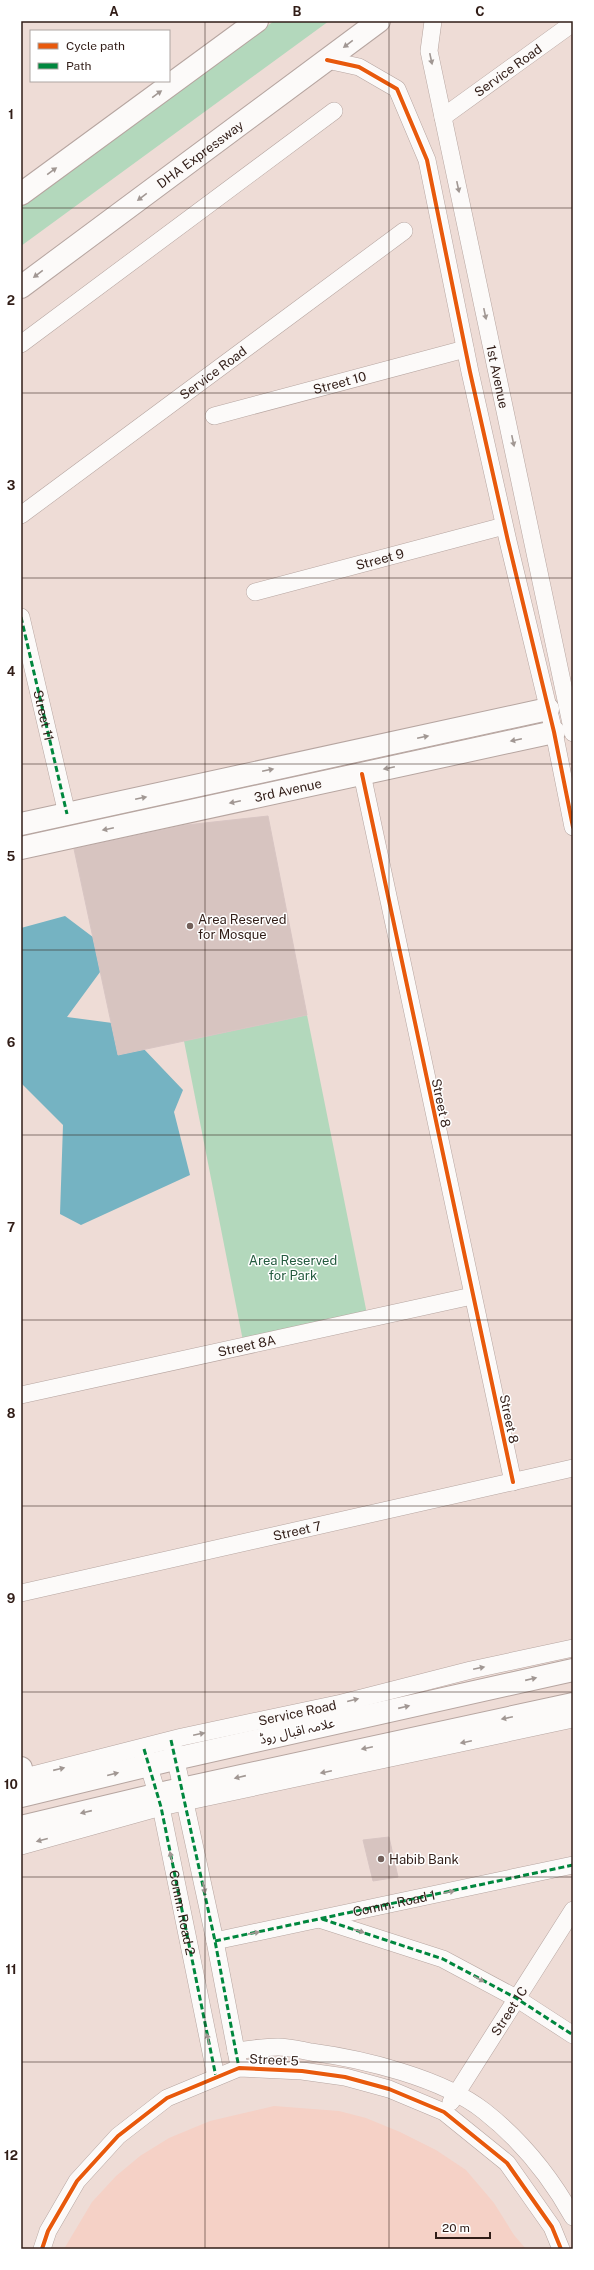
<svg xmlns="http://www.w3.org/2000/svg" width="594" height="2270" font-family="'Public Sans','Noto Sans Arabic',sans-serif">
<rect width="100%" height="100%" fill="#eedcd6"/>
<path fill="#f5d1c6" d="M274,2106L339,2111L366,2118L400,2132L436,2150L466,2170L494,2203L514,2235L526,2249H64L92,2202L116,2176L140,2156L169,2138L210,2121Z"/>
<path fill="#b3d8bc" d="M274,21H329L21,246V206Z
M307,1015L368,1319L244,1346L184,1041Z"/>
<path fill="#75b3c2" d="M65,916L114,953L67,1017L120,1024L183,1090L174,1112L190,1175L81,1225L60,1214L63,1125L21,1083V928Z"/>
<path fill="#d7c4c0" stroke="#d8c5c3" d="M268,816L307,1015L118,1055L74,849L186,825Z
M389,1837L398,1877L373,1881L363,1840Z"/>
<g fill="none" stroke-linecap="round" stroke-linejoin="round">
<g stroke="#b6a5a0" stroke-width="18">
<g id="minor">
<path id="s1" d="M433,21L429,51L573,733"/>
<path d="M327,60L359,67L397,89L427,160L470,372L508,541L554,732L573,827"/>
<path id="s2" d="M443,117L573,23"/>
<path d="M21,344L334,111"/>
<path id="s3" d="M214,416L465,349"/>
<path id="s4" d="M21,515L404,231"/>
<path id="s5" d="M255,592L504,526"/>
<path d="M21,617L67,814"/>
<path d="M362,774L513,1482"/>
<path id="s6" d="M21,1395L472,1296"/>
<path id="s7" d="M21,1593L573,1468"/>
<path d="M173,1747L215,1941L238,2061"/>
<path d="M145,1753L161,1807L216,2077"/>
<path id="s8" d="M21,1778L182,1737L342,1703L471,1670L573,1648"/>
<path d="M21,1846L161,1807L573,1719"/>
<path d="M322,1920L443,1959L516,1998L573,2035"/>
<path id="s9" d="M215,1941L573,1865"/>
<path d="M236,2051C250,2049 264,2047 278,2047C289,2047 300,2050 311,2052C363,2059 442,2078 484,2111C521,2140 550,2176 573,2217"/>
<path id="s10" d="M451,2102L573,1910"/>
<path d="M42,2249L48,2231L77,2181L118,2136L167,2098L239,2068L302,2071L345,2077L389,2089L444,2112L507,2163L552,2227L561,2249"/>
</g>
</g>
<g stroke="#b6a5a0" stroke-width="24">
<g id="major">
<path d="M21,194L257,21"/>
<path id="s11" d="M21,287L379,21"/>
<path d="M21,824L548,709"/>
<path id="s12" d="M21,848L554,732"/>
<path d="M21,1768L26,1794"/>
<path d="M21,1796L170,1760L573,1670"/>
<path d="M21,1827L168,1792L573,1704"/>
</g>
</g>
<use href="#minor" stroke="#fcfaf9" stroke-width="17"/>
<use href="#major" stroke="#fcfaf9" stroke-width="22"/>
<g stroke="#00873e" stroke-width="3" stroke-dasharray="6 3" stroke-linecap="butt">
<path id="s13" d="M21,617L67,814"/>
<path d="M171,1740L215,1941L239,2068"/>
<path id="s14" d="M144,1749L161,1807L216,2077"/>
<path d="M322,1919L443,1959L516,1998L573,2035"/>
<path d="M215,1941L573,1865"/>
</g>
<g stroke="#fff" stroke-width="6">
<path id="cycleway" d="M327,60L359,67L397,89L427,160L470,372L508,541L554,732L573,827
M362,774L513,1482
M42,2249L48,2231L77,2181L118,2136L167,2098L239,2068L302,2071L345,2077L389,2089L444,2112L507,2163L552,2227L561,2249"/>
</g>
<use href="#cycleway" stroke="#e8590c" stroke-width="4"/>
</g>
<defs><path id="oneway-solid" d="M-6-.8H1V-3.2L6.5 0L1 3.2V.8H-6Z"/></defs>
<g fill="#a19793">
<use href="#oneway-solid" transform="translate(348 44) rotate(143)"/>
<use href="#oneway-solid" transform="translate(431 59) rotate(78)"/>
<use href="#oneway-solid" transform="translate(157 94) rotate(-36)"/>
<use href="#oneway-solid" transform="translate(52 171) rotate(-36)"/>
<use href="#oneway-solid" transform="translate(458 187) rotate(78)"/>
<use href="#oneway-solid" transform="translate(142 197) rotate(143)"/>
<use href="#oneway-solid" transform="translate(38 274) rotate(143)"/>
<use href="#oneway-solid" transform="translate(485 314) rotate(78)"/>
<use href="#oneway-solid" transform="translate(513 441) rotate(78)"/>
<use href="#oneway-solid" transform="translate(423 737) rotate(-12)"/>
<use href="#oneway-solid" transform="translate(516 740) rotate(168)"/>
<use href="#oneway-solid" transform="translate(389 768) rotate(168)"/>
<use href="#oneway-solid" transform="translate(268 770) rotate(-12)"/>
<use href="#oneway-solid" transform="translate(141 798) rotate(-12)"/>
<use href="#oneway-solid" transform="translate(235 802) rotate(168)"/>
<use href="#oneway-solid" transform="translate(108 829) rotate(168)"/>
<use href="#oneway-solid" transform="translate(479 1668) rotate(-12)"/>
<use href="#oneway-solid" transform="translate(531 1679) rotate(-13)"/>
<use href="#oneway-solid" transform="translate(353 1700) rotate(-14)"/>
<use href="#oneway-solid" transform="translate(404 1707) rotate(-13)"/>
<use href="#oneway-solid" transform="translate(507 1718) rotate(168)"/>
<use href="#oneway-solid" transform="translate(199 1734) rotate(-12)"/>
<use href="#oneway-solid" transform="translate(466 1742) rotate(168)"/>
<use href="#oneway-solid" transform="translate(367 1748) rotate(168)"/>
<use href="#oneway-solid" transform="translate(59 1769) rotate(-13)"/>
<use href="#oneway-solid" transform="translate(326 1772) rotate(168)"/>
<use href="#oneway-solid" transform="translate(113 1774) rotate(-14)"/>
<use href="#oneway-solid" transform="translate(240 1777) rotate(167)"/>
<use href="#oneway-solid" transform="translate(86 1812) rotate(167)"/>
<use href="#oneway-solid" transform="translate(42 1840) rotate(165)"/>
<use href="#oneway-solid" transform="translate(171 1857) rotate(-102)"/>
<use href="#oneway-solid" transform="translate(204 1888) rotate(78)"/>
<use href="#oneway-solid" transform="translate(449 1892) rotate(-12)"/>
<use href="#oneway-solid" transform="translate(359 1931) rotate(18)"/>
<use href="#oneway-solid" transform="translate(254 1933) rotate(-11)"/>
<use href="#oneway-solid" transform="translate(479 1979) rotate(29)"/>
<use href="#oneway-solid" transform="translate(208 2039) rotate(-102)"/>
</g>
<path fill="none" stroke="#311d17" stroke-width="1" stroke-opacity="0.55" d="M205,21V2249M389,21V2249M21,208H573M21,393H573M21,578H573M21,764H573M21,950H573M21,1135H573M21,1320H573M21,1506H573M21,1692H573M21,1877H573M21,2062H573"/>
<g fill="#73605a" stroke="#fff" stroke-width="1.5">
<circle cx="190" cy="926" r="4"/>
<circle cx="381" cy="1859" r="4"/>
</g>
<g text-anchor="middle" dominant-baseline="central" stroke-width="3" stroke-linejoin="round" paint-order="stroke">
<g font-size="13" fill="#311d17" stroke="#fff">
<text stroke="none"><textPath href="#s2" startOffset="80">Service Road</textPath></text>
<text stroke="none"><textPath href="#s11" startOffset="223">DHA Expressway</textPath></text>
<text stroke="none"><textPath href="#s4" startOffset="239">Service Road</textPath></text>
<text stroke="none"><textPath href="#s1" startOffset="363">1st Avenue</textPath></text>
<text stroke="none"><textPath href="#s3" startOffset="130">Street 10</textPath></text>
<text stroke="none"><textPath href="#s5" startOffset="129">Street 9</textPath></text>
<text stroke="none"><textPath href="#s13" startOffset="101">Street 11</textPath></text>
<text stroke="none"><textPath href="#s12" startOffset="273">3rd Avenue</textPath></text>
<text transform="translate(441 1103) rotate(78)">Street 8</text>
<text stroke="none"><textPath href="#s6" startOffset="231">Street 8A</textPath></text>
<text transform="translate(509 1419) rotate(78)">Street 8</text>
<text stroke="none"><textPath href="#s7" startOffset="283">Street 7</textPath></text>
<text stroke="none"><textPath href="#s8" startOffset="284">Service Road</textPath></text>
<text transform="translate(297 1731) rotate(-13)">علامہ اقبال روڈ</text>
<text stroke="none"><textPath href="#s9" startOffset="183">Comm. Road 1</textPath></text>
<text stroke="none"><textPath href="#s14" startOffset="168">Comm. Road 2</textPath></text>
<text stroke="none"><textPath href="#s10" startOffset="108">Street 1C</textPath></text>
<text transform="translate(274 2060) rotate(3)">Street 5</text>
</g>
<g font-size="13" fill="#311d17" stroke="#fff" text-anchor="start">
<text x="198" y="919">Area Reserved<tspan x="198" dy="15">for Mosque</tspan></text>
<text x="389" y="1859">Habib Bank</text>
</g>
<g font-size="13" fill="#245b3f" stroke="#fff">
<text x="293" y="1260">Area Reserved<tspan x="293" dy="15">for Park</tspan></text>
</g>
</g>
<rect width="594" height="2270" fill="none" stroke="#ffffff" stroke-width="44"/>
<rect x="30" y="30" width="140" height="52" fill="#ffffff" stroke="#ada5a2"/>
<rect x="38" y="43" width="20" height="6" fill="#e8590c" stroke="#ada5a2"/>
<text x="66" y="50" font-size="12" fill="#311d17">Cycle path</text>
<rect x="38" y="63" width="20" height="6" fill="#00873e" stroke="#ada5a2"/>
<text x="66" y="70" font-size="12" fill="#311d17">Path</text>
<path d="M436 2232v6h54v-6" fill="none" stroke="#311d17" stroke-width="2"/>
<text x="442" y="2232" font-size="12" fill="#311d17" stroke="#ffffff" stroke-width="3" paint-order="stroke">20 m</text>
<rect x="22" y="22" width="550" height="2226" fill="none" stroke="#311d17" stroke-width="1.5"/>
<g font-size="13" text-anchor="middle" font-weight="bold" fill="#311d17">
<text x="114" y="16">A</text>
<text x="297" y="16">B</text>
<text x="480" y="16">C</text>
<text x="11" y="119">1</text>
<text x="11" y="305">2</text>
<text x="11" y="490">3</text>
<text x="11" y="676">4</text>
<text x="11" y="861">5</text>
<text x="11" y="1047">6</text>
<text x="11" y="1232">7</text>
<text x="11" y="1418">8</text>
<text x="11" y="1603">9</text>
<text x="11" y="1789">10</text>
<text x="11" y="1974">11</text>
<text x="11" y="2160">12</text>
</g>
</svg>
